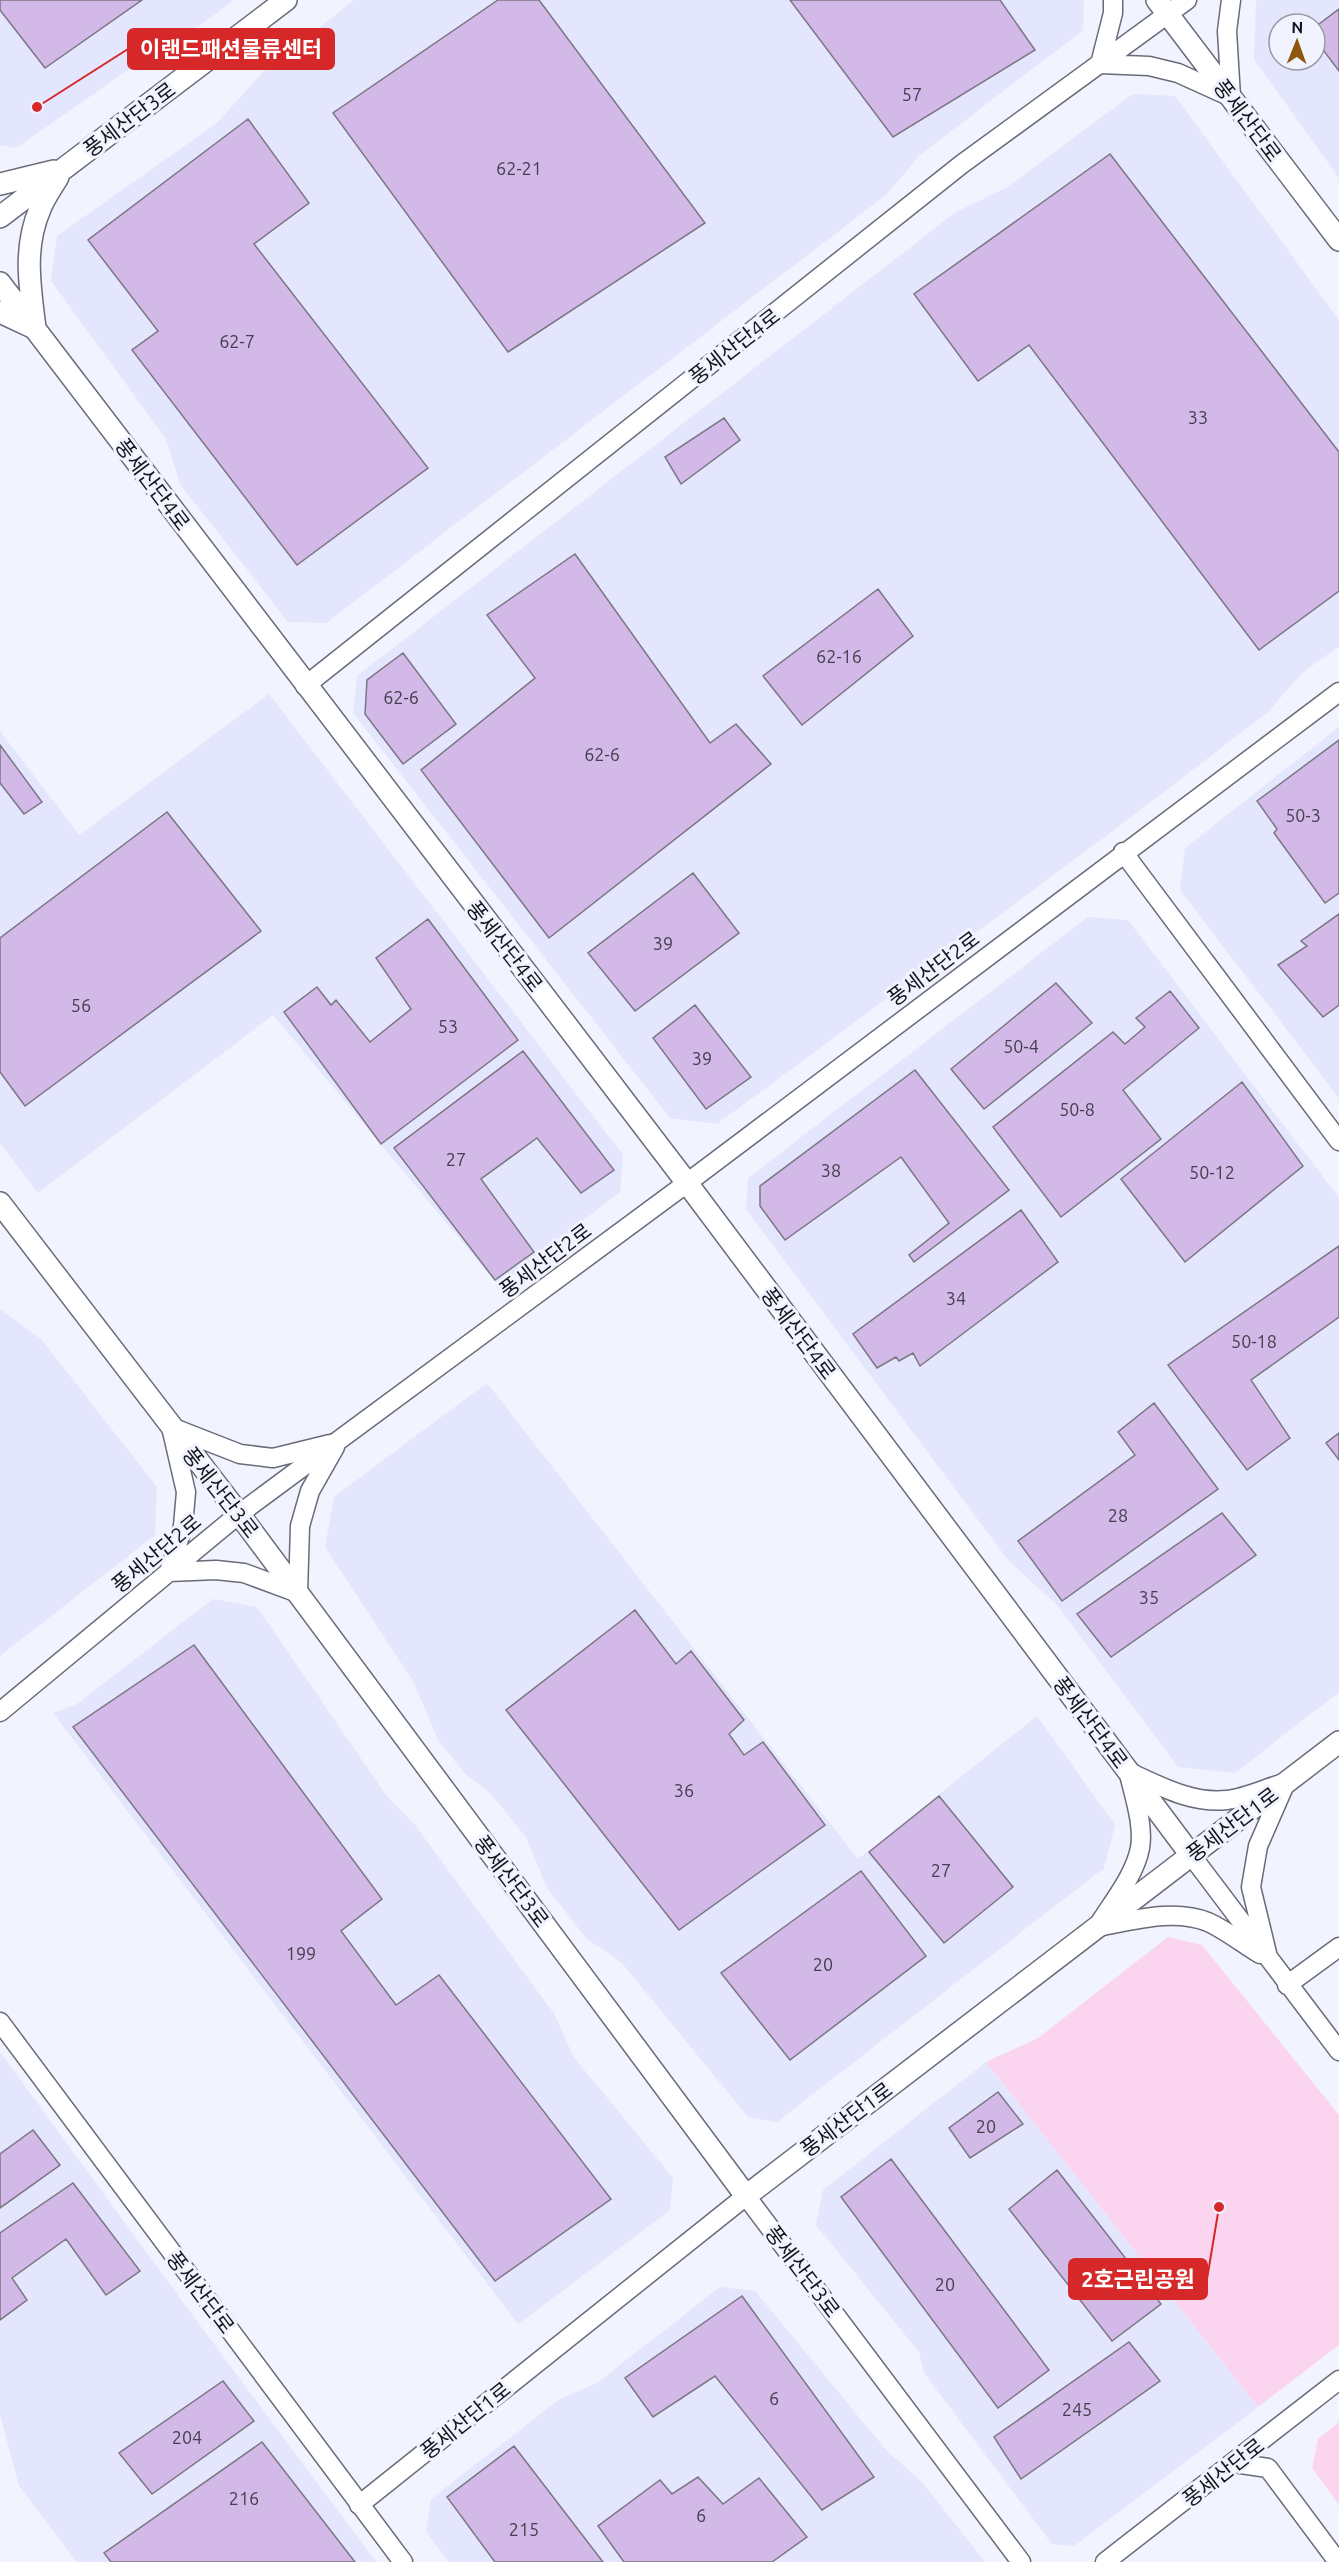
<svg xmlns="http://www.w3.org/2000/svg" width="1339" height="2562" font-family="Ubuntu,'Noto Sans KR',sans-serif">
<rect width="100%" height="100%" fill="#f1f3ff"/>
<path fill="#e3e6fd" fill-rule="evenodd" d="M0,0H234L179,41L128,70L16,148L0,145Z
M354,0H1084L1083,30L920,155L886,195L326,623L288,622L180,484L166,439L51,281L57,236L217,123L264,71Z
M1258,0H1339V178L1254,59L1256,2ZM1279,24H1315V60H1279Z
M1133,94L1175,96L1339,320V646L1301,674L1268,712L1109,834L717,1124L670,1118L353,713L357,676L956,212L1006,188Z
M269,694L623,1155L620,1192L499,1286L273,1015L38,1193L0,1143V731L79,835Z
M1339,727V1098L1180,890L1185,848Z
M1088,917L1128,920L1339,1198V1692L1235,1773L1178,1767L1058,1606L1008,1560L746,1209L748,1178Z
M0,1309L41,1339L157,1487L155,1535L0,1656Z
M487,1383L858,1859L1037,1716L1115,1825L1104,1868L777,2122L748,2117L622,1963L586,1938L547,1888L526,1837L490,1793L465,1774L438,1740L413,1681L325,1547L334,1497Z
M213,1599L257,1607L386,1795L415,1825L555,2015L573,2056L673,2178L670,2210L518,2324L53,1713L77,1704Z
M0,2052L185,2305L376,2562H77L19,2486L0,2415Z
M986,2062L1258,2407L1074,2546L1052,2544L924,2373L919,2352L816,2225L823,2190Z
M720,2287L755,2291L887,2451L922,2482L985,2562H449L426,2532L431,2499L560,2399L597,2383Z"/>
<path fill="#fbd5ef" d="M1168,1937L1202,1945L1339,2115V2345L1258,2407L986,2062L1038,2038Z
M1339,2422V2505L1312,2468L1318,2439Z"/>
<path fill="#d2b9e8" stroke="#7c7683" stroke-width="1.5" d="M0,0H142L45,68L0,10Z
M498,0H539L705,223L508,352L333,113Z
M790,0H1000L1035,50L893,137Z
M1339,9V71L1315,39V27Z
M248,119L309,203L254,244L428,468L297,565L132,350L158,331L88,240Z
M1110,154L1339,452V591L1259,650L1029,345L978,381L914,294Z
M724,418L740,440L681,484L665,457Z
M575,554L710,743L736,724L771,764L549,938L421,770L535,678L487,615Z
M878,589L913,636L802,725L763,676Z
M403,653L456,724L403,764L365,714L367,680Z
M1339,740V893L1325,903L1274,833L1277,829L1257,801Z
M0,745L42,802L24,814L0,783Z
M167,812L261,931L25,1106L0,1072V938Z
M693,873L739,933L635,1011L588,953Z
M1339,914V1005L1323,1017L1278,965L1307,946L1301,941Z
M428,919L518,1040L381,1144L284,1012L317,987L331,1005L336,1000L370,1042L411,1009L376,958Z
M1056,983L1092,1023L984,1109L951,1069Z
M1170,991L1199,1028L1123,1090L1161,1139L1061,1217L993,1127L1113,1032L1125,1044L1145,1027L1136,1018Z
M695,1005L751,1077L706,1109L653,1038Z
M523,1051L614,1170L581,1193L537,1138L481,1179L534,1252L495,1280L394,1148Z
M915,1070L1009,1190L914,1262L909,1255L949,1223L901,1157L785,1240L760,1206V1186Z
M1242,1082L1303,1166L1185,1262L1121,1179Z
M1021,1210L1058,1262L920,1366L913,1353L899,1361L896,1357L877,1368L853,1334Z
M1339,1246V1317L1251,1380L1290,1438L1247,1470L1168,1365Z
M1154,1403L1218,1489L1062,1601L1018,1541L1135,1455L1118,1432Z
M1339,1433V1460L1326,1443Z
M1222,1513L1256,1555L1111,1657L1077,1614Z
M635,1610L676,1664L691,1651L744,1720L729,1734L744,1755L763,1742L825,1825L679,1930L506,1710Z
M194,1645L382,1899L341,1931L396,2005L439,1975L611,2199L495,2281L73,1727Z
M939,1796L1013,1887L944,1943L869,1852Z
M861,1871L926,1956L790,2060L721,1973Z
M998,2092L1023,2124L970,2158L949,2128Z
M33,2130L60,2165L0,2208V2154Z
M891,2159L1049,2370L998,2408L841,2197Z
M1057,2170L1161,2304L1112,2341L1009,2209Z
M73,2183L140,2271L106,2295L66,2239L12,2278L27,2300L0,2320V2233Z
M742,2296L874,2477L822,2510L715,2376L653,2417L625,2378Z
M1129,2342L1160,2381L1021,2479L994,2437Z
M223,2381L254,2421L152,2494L119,2453Z
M262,2442L355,2562H111L104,2553Z
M514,2446L603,2562H495L447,2497Z
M698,2477L723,2504L759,2478L807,2537L772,2562H624L598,2526L660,2480L672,2494Z"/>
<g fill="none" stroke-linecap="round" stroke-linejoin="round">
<g stroke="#696b78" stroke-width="21">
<path id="minor" d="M1113,0V13L1100,64L1149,66L1178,73L1231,97L1227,31L1231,0
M305,686L962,164L1187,0
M1123,852L1339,1141
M171,1427L186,1492L183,1526L169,1572L216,1570L244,1573L298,1593L300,1526L310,1491L335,1447
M171,1427L240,1454L273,1458L330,1444
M0,1712L239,1514L687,1183L1339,692
M1129,1772C1160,1786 1192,1804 1227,1800C1245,1798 1264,1789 1281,1784
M1191,1855L1339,2051
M1101,1921C1115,1899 1135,1874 1140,1848C1144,1825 1134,1796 1129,1774
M1097,1927C1132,1921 1173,1908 1208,1922C1226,1930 1243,1944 1260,1954
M1267,1953L1251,1887L1258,1846L1286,1782
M1287,1985L1339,1947
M0,2022L403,2562
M1234,2463L1268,2468L1338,2562
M359,2505L746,2196L1021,2562
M1105,2562L1339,2380"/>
</g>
<g stroke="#696b78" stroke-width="24">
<path id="tertiary" d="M1157,0L1339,240
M0,184L54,171
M0,217L286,0
M0,283L687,1183L1191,1855
M0,312L32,327
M35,328C30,287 23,248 40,209C44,198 52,187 58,177
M0,1203L239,1514L746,2196L1339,1742"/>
</g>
<use href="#minor" stroke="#fff" stroke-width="18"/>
<use href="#tertiary" stroke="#fff" stroke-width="21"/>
</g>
<g text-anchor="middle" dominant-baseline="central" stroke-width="6" stroke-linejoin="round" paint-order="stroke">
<g font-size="18" fill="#443f4e">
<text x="912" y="94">57</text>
<text x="519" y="168">62-21</text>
<text x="237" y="341">62-7</text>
<text x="1198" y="417">33</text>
<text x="839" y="656">62-16</text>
<text x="401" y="697">62-6</text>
<text x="602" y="754">62-6</text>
<text x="1303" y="815">50-3</text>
<text x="663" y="943">39</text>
<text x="81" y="1005">56</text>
<text x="448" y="1026">53</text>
<text x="1021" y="1046">50-4</text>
<text x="702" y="1058">39</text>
<text x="1077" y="1109">50-8</text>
<text x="456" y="1159">27</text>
<text x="831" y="1170">38</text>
<text x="1212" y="1172">50-12</text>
<text x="956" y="1298">34</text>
<text x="1254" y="1341">50-18</text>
<text x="1118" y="1515">28</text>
<text x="1149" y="1597">35</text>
<text x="684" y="1790">36</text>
<text x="941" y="1870">27</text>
<text x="301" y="1953">199</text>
<text x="823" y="1964">20</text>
<text x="986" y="2126">20</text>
<text x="945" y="2284">20</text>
<text x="774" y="2398">6</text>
<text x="1077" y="2409">245</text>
<text x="187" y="2437">204</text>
<text x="244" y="2498">216</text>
<text x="701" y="2515">6</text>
<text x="524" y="2529">215</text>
</g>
<g font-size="21" fill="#15161b" stroke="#f1f3ff">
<text transform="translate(129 119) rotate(-37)">풍세산단3로</text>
<text transform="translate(1248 120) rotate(53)">풍세산단로</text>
<text transform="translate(734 346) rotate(-38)">풍세산단4로</text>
<text transform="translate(153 484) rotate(53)">풍세산단4로</text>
<text transform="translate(505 946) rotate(52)">풍세산단4로</text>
<text transform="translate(933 968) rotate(-37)">풍세산단2로</text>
<text transform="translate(545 1260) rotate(-37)">풍세산단2로</text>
<text transform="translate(799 1333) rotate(53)">풍세산단4로</text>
<text transform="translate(221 1492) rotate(52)">풍세산단3로</text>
<text transform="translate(156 1553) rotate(-40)">풍세산단2로</text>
<text transform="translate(1091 1722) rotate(53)">풍세산단4로</text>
<text transform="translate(1232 1824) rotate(-37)">풍세산단1로</text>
<text transform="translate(512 1881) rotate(53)">풍세산단3로</text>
<text transform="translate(846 2119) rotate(-37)">풍세산단1로</text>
<text transform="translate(803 2271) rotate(53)">풍세산단3로</text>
<text transform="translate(201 2292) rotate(53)">풍세산단로</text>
<text transform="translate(465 2420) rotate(-39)">풍세산단1로</text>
<text transform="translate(1223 2472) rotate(-38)">풍세산단로</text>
</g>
</g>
<path fill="none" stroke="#d62828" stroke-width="2" d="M37 107L128 49M1219 2207L1207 2279"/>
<g fill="#d62828" stroke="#f1f3ff" stroke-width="2">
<circle cx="37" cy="107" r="6"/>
<circle cx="1219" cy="2207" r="6"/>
</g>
<g fill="#d62828" stroke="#d62828" stroke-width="2">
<rect x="128" y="29" width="206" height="40" rx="6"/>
<rect x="1069" y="2259" width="138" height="40" rx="6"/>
</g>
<g font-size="22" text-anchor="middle" font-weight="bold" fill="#fff">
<text x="231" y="57">이랜드패션물류센터</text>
<text x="1138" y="2287">2호근린공원</text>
</g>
<g transform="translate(1297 42) rotate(1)"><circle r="28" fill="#f1f3ff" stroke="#999ba4" stroke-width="1.5"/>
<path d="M0-4.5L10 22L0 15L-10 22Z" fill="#8e570d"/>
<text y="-9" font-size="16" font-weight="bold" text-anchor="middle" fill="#15161b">N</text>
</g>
</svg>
